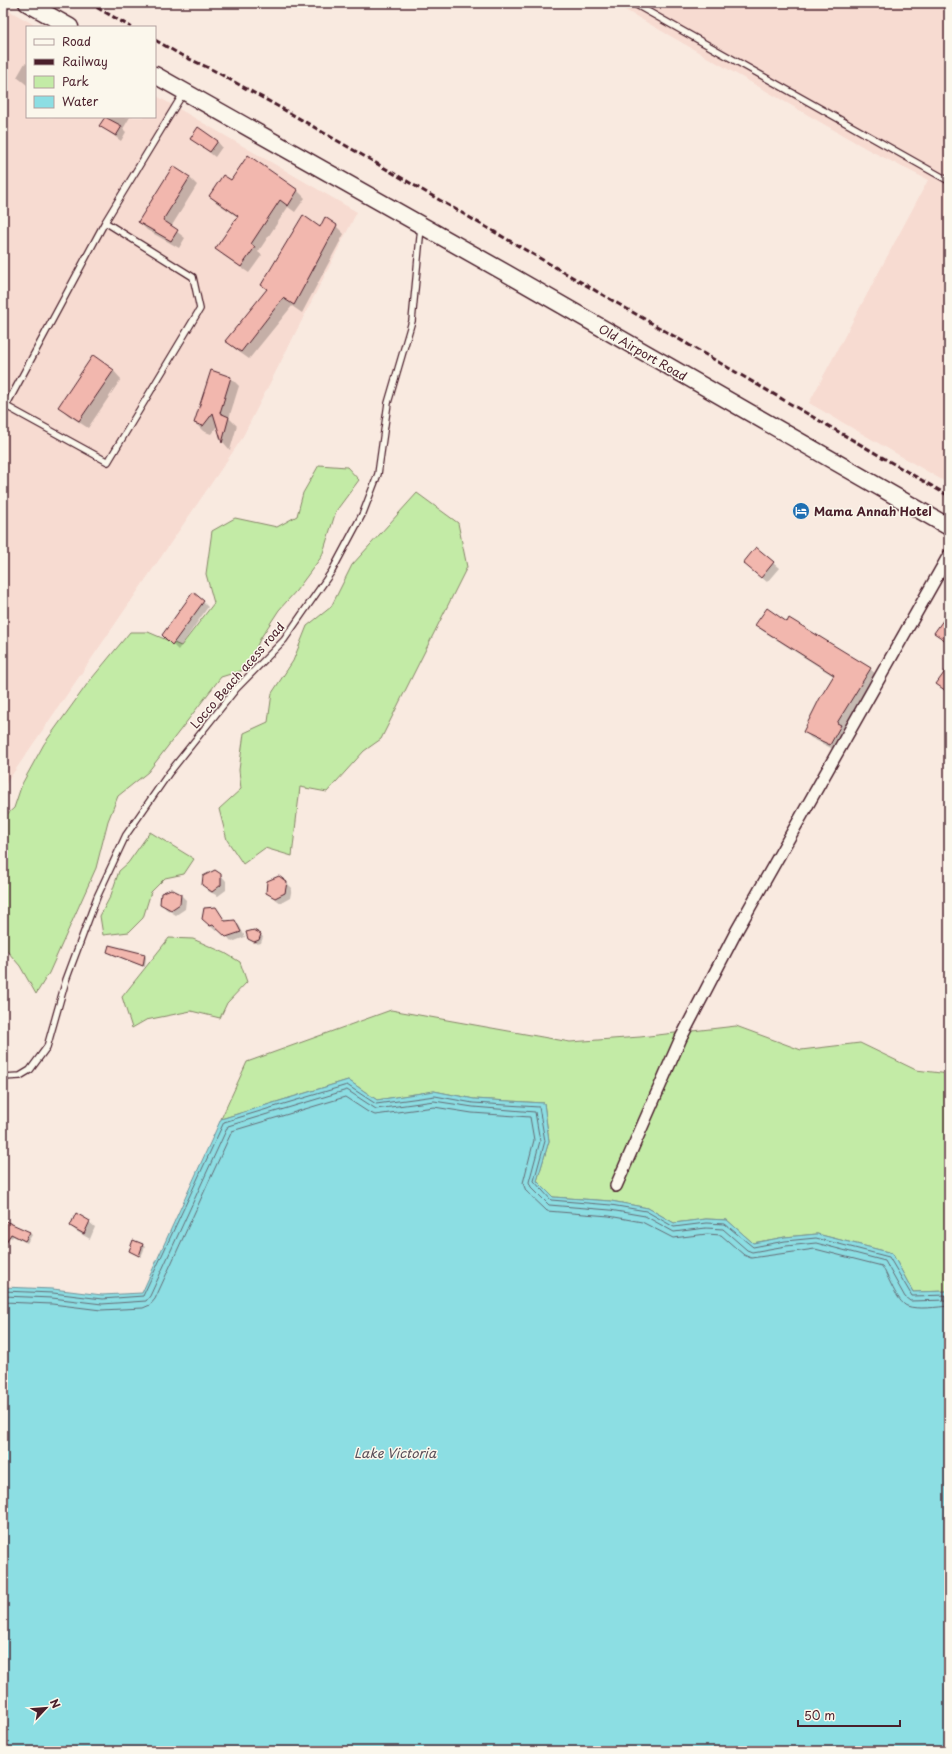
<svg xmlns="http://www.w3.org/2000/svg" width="952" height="1754" font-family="'Playpen Sans',sans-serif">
<rect width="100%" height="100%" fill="#f9eae0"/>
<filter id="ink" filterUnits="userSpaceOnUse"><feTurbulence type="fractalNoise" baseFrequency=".025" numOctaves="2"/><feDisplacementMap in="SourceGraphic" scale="8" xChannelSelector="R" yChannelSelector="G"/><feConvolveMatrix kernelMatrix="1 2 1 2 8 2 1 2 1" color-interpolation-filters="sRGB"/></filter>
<g filter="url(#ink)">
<path fill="#f7dbd1" d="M613,3H949V484L809,403L928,180L867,149Z
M3,7L38,27H27V117H155V95L357,212L241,440L3,788Z"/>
<path fill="#c3eba6" stroke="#868568" d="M319,465L347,467L359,480L336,511L322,556L296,591L279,610L260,639L247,669L221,677L148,772L118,796L108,821L96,868L49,973L36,994L20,966L3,946V818L14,808L22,784L44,744L88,683L130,632H148L181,646L214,603L206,574L212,531L235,518L277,527L297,516L303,493Z
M417,493L458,523L467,567L381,739L364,751L327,792L300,787L292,856L265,848L243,864L227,840L219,809L241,789L239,770L244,733L268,722L272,693L293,661L307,626L331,607L352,565Z
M150,832L194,859L184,874L165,878L151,892L143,918L129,932L103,935L100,916L111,895L119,871L128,863Z
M169,938L193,939L225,953L240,962L247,982L227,1003L220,1018L191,1011L146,1020L132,1028L122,997Z
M391,1010L570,1042L640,1037L736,1026L801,1050L860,1043L916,1070L949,1074V1291L913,1292L892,1253L817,1234L785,1237L753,1243L727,1220L706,1219L674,1223L648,1208L611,1201L553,1197L537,1181L549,1141L544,1103L474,1099L434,1091L377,1100L348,1080L221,1119L247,1062Z"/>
<path fill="#8cdee3" stroke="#729299" d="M348,1080L377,1100L434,1091L474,1099L544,1103L549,1141L537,1181L553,1197L611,1201L648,1208L674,1223L706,1219L727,1220L753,1243L785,1237L817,1234L892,1253L913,1292L949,1291V1751H3V1287L53,1289L102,1295L142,1293L221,1119Z"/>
<path fill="#0003" d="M25,63L27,64V85L17,77Z
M106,117H130L123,129L126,132L121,141L101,126Z
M191,138L217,141L222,147L215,157Z
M248,157L298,191L305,198L295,212L288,207L258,252L262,255L249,273L224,256L217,249L238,217L217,203L210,196L231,182Z
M190,178L197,185L171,227L185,238L179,248L147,230L139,222Z
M336,226L344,234L302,313L292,306L249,359L235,349L227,341L268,290L262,284L320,228Z
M113,370L121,379L88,428L68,415L60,407Z
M212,371L231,378L239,386L229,418L237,426L230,450L223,442L218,425L211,434L203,431L195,423Z
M773,563L779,568L767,582L750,568Z
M203,602L208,607L178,650L163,635Z
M788,623L870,669L877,675L844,729L847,732L837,751L811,738L804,731L835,677L763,631L757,625Z
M221,875L226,881V890L218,896L208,891L203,885Z
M287,883L292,888L290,898L281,903L267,893Z
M181,895L186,900L185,909L176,915L166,909L161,903Z
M215,908L227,922L235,921L240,927L245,937L232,942L220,929L216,931L208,924Z
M260,934L263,937L261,943L257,944L249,939Z
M108,951L144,955L146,957L145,967L111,954Z
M3,1123L8,1128L3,1137Z
M3,1220L30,1233L32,1235L27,1243L13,1236L12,1238L3,1233Z
M89,1222L95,1227L90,1239L76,1231L71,1226Z
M143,1245L145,1247L141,1257L130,1251Z"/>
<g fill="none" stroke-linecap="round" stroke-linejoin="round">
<path stroke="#646b75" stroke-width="1" d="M3,1291L53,1293L102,1299L143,1296L224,1122L347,1085L376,1104L435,1096L473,1103L539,1107L545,1141L534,1181L551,1200L611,1205L646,1211L674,1227L706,1223L725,1224L753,1247L785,1241L816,1238L889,1257L912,1296L949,1295
M3,1296L52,1298L102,1304L146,1301L150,1296L228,1126L347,1090L376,1109L434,1101L473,1107L535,1112L540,1141L529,1182L531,1187L549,1205L610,1210L645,1216L674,1232L706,1228L723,1229L747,1250L752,1252L786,1246L816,1243L885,1261L905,1297L910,1301L949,1300
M3,1302L52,1304L101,1310L143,1308L150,1305L155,1299L232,1131L345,1097L368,1112L375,1115L434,1107L472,1113L530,1117L534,1140L523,1183L526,1191L547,1211L609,1216L642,1222L673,1238L707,1234L721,1235L744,1255L751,1258L815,1249L882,1266C888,1276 897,1302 907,1306C917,1310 938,1307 949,1306"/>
</g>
<path fill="#f2b7ae" stroke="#4a1f2b" d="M105,117L122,126L116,136L99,126Z
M198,127L218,141L210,152L190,139Z
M248,155L298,190L288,206L280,200L251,244L255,247L241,267L215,249L238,216L209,196L223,175L231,180Z
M173,166L190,177L163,220L178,230L171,241L138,222Z
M303,215L320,227L325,217L337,225L294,305L283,298L241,352L225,341L267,289L261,285Z
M93,355L114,370L79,421L58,407Z
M211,370L231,377L220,413L229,417L222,443L213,413L203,426L194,423Z
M756,547L774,562L761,578L743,563Z
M193,592L204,601L172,645L162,635Z
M767,608L787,622L789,618L871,668L837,723L841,725L830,745L803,732L820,698L834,675L755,625Z
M949,612V643L934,633Z
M949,666V693L936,684Z
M215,870L221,874V885L212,892L202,885L203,876Z
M279,876L287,882L285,893L275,898L266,893L267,881Z
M171,889L181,894L180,904L171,910L160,904L161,893Z
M216,907L225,921L235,920L241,932L226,937L213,925L210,926L202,919L204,908Z
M254,930L261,934L259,940L254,942L248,939L246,932Z
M109,945L145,954L143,966L107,952Z
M76,1213L90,1221L84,1234L70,1226Z
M3,1220L30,1232L25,1241L11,1234L3,1247Z
M133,1240L143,1244L139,1256L129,1251Z"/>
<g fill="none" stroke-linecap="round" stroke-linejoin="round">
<g stroke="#4a1f2b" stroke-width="8">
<path id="service" d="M633,3L949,181
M105,222L193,277L200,309L108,462L6,406L105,222L184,92
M3,1077L20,1076L30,1070L47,1047L66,980L97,897L126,835L169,773L236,689L284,640L332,571L363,513L378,474L388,403L412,321L421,227"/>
</g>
<g stroke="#4a1f2b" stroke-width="14">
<path id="minor" d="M616,1186L681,1038L737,930L949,555"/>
</g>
<g stroke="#4a1f2b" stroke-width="19">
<path id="secondary" d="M27,3L70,27
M155,75L506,273L949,527"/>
</g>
<use href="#service" stroke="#fbf7ec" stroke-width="5.5"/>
<use href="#minor" stroke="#fbf7ec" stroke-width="11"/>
<use href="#secondary" stroke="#fbf7ec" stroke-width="16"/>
<path stroke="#4a1f2b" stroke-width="3" stroke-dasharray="6 3" stroke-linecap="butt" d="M89,3L131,27
M155,40L181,55L213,70L288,112L949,496"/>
</g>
</g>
<defs>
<g id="hotel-disc" transform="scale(0.9)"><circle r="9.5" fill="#1f6fb2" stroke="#fbf7ec"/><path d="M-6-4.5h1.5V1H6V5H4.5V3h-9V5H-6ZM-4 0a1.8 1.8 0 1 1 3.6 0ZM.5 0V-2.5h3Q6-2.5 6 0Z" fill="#fff"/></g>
</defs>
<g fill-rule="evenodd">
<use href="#hotel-disc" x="801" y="511"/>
</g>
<g text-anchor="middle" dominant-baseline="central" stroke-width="3" stroke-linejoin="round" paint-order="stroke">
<g font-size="12" fill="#4a1f2b" stroke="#fbf7ec">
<text transform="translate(643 352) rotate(30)">Old Airport Road</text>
<text transform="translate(237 675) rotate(-49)">Locco Beach acess road</text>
</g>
<g font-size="12" font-weight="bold" fill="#4a1f2b" stroke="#fbf7ec" text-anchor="start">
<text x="814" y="511">Mama Annah Hotel</text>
</g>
<g font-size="13" font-style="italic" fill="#5a4f59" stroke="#fbf7ec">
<text x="395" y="1452">Lake Victoria</text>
</g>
</g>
<rect width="952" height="1754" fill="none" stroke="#fbf7ec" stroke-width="16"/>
<rect x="8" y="8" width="936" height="1738" fill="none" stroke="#4a1f2b" stroke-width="1.5" filter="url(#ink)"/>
<rect x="26" y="26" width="130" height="92" fill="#fbf7ec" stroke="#b4a19f"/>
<rect x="34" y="39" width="20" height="6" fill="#fbf7ec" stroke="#b4a19f"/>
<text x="62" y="46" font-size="12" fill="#4a1f2b">Road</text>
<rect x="34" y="59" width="20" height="6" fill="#4a1f2b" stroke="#b4a19f"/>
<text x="62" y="66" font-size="12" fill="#4a1f2b">Railway</text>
<rect x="34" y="76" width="20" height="12" fill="#c3eba6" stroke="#b4a19f"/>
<text x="62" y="86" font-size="12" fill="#4a1f2b">Park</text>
<rect x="34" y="96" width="20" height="12" fill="#8cdee3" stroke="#b4a19f"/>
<text x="62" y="106" font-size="12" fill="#4a1f2b">Water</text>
<g transform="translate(46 1708) rotate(64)" stroke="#fbf7ec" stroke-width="3" paint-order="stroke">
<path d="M0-3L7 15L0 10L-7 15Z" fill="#4a1f2b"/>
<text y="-6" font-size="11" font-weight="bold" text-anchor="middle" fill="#4a1f2b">N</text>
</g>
<path d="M798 1720v6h102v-6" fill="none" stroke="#4a1f2b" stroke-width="2"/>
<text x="804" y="1720" font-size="12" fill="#4a1f2b" stroke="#fbf7ec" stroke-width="3" paint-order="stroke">50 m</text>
</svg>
